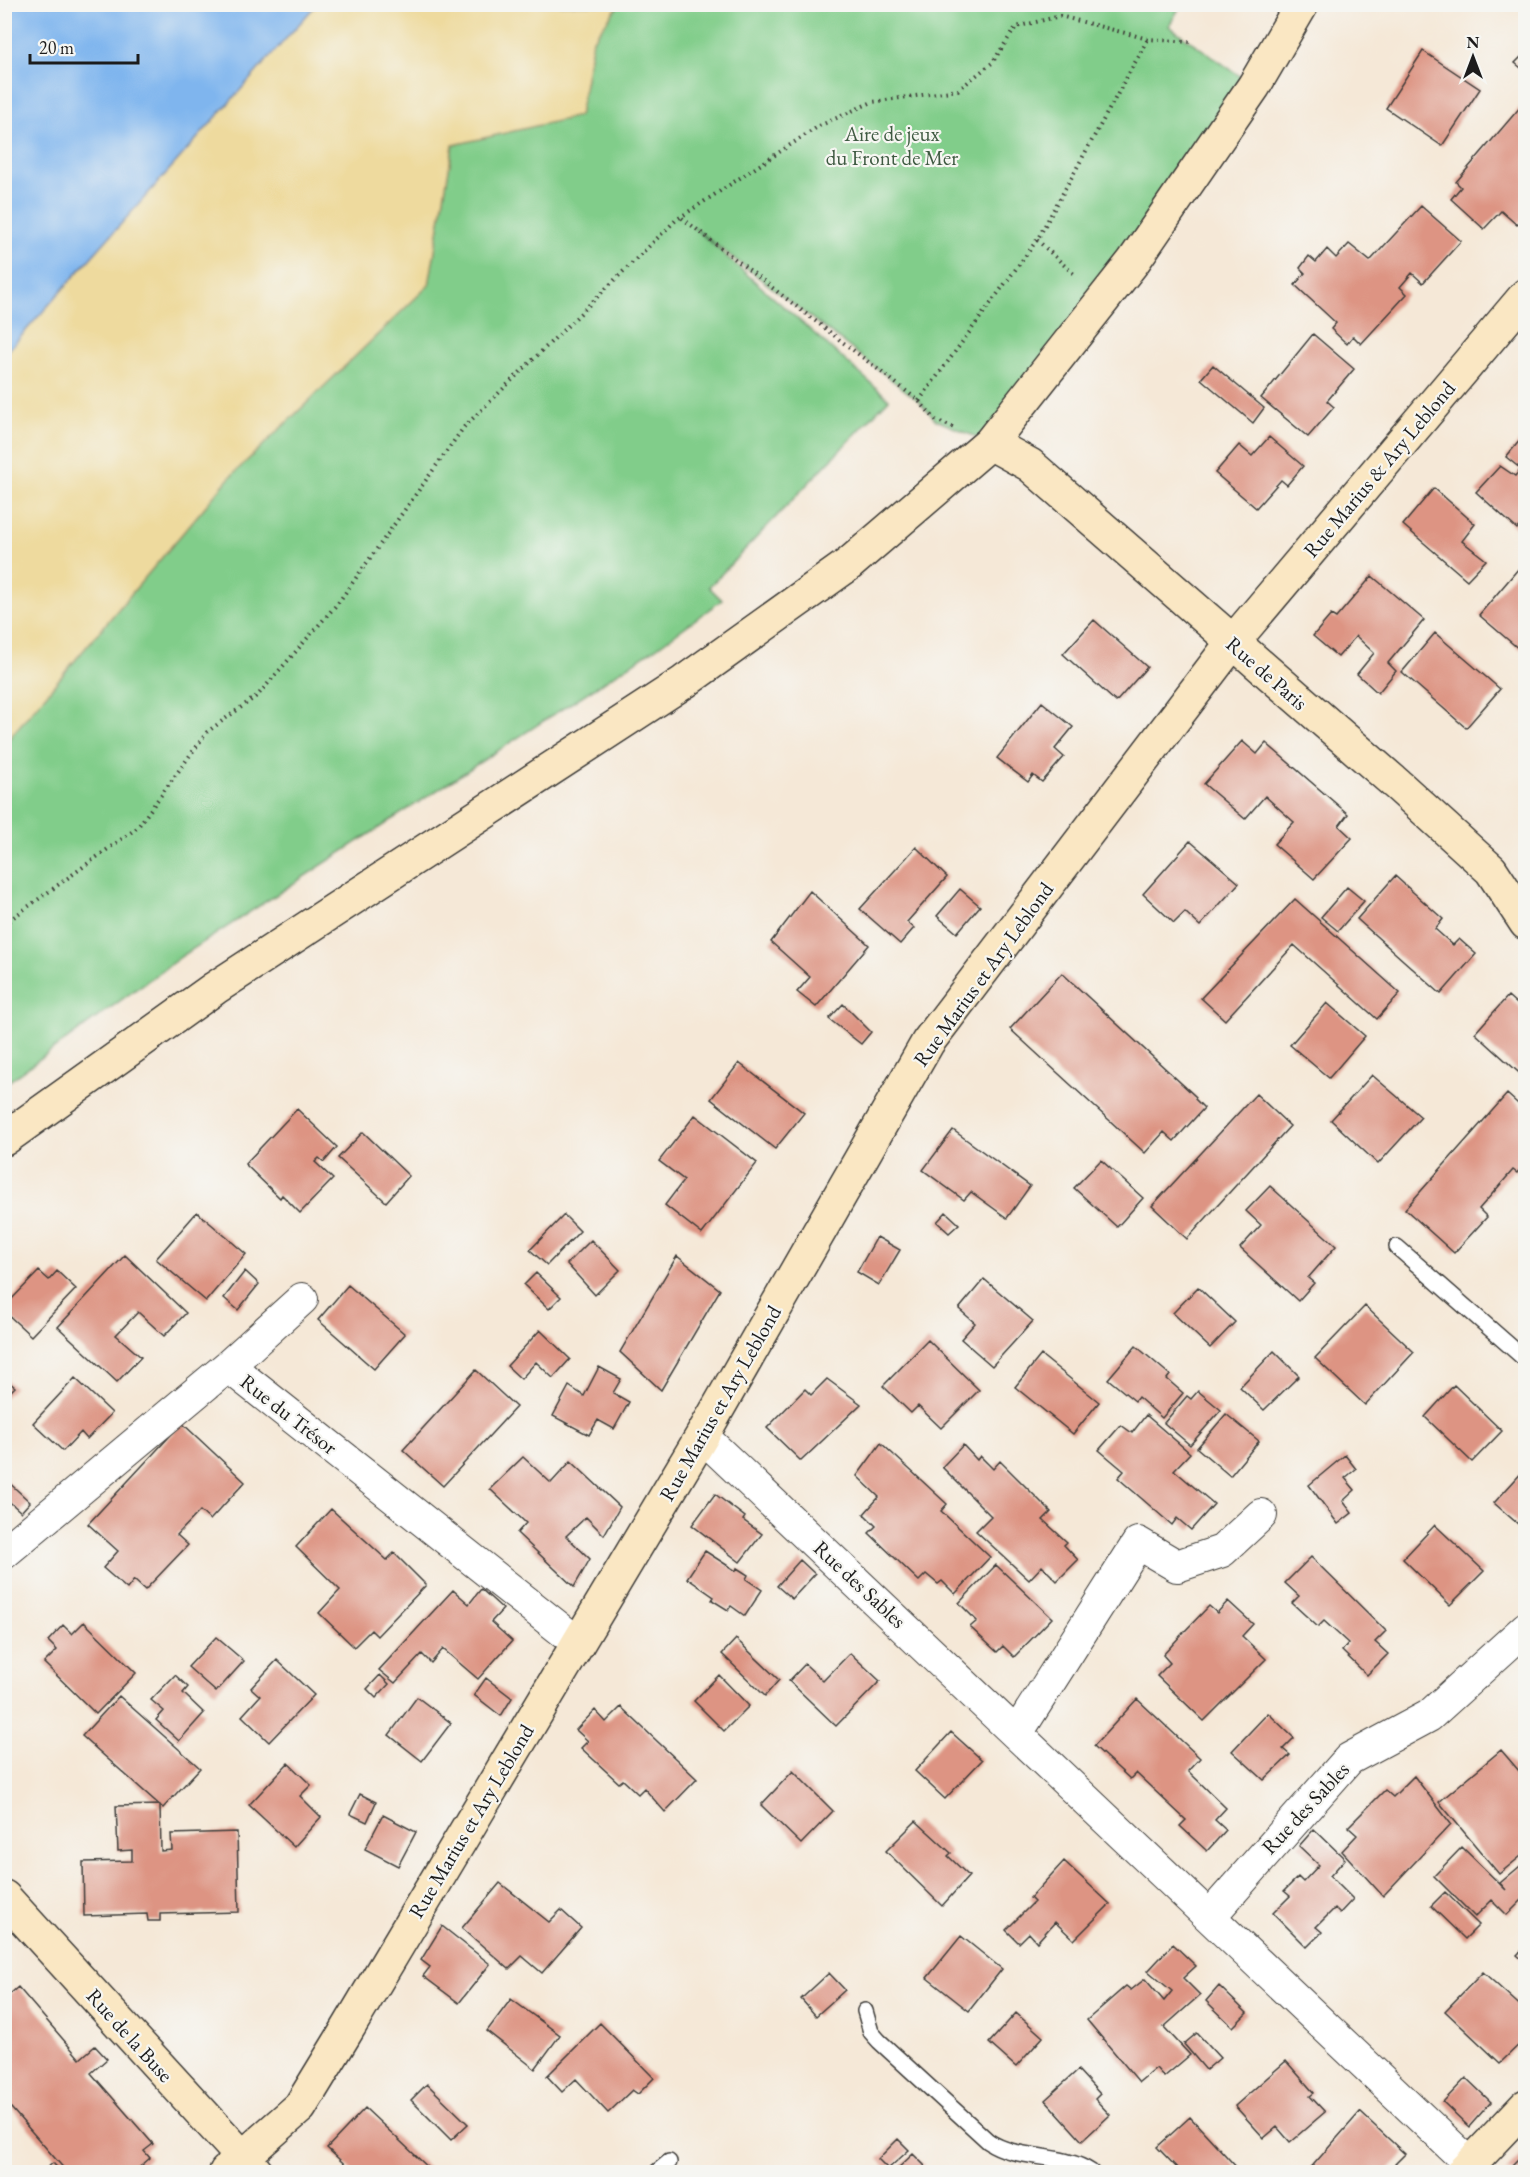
<svg xmlns="http://www.w3.org/2000/svg" width="1530" height="2177" font-family="'EB Garamond',serif">
<rect width="100%" height="100%" fill="#f6f6f2"/>
<filter id="ink" filterUnits="userSpaceOnUse"><feTurbulence type="fractalNoise" baseFrequency=".0167" numOctaves="2"/><feDisplacementMap in="SourceGraphic" scale="12" xChannelSelector="R" yChannelSelector="G"/><feConvolveMatrix kernelMatrix="1 2 1 2 8 2 1 2 1" color-interpolation-filters="sRGB"/></filter>
<filter id="wash" filterUnits="userSpaceOnUse"><feTurbulence type="fractalNoise" baseFrequency=".008" numOctaves="4" result="noise"/><feDisplacementMap in="SourceGraphic" scale="24" xChannelSelector="R" yChannelSelector="G"/><feGaussianBlur stdDeviation="1.35" result="paint"/><feColorMatrix in="noise" values="0 0 0 0 0 0 0 0 0 0 0 0 0 0 0 0 0 1.4 0 .05"/><feComposite in="paint" operator="in"/></filter>
<g filter="url(#wash)">
<rect width="100%" height="100%" fill="#f5e8d7"/>
<path fill="#81cd8a" stroke="#4e7453" stroke-width="1.5" d="M619,5H1181L1169,26L1254,86L990,443L936,420L919,401L693,227L889,399L709,587L722,600L656,648L182,956L5,1084V743L230,477L429,285L453,145L579,116L593,39Z"/>
<path fill="#eeda9e" stroke="#857b5d" stroke-width="1.5" d="M316,5H619L593,39L579,116L453,145L429,285L230,477L5,743V354Z"/>
<path fill="#7fb5ee" stroke="#4e6885" stroke-width="1.5" d="M5,4L316,5L5,354L4,5Z"/>
<g id="blocks">
<path fill="#dd9483" d="M1423,51L1480,89L1442,146L1386,108Z
M1526,52V72L1515,63Z
M1522,105L1526,109V216L1517,225L1501,211L1484,229L1451,199L1461,187L1456,182Z
M1421,206L1461,241L1423,283L1412,273L1400,287L1407,294L1361,344L1353,336L1347,344L1331,329L1336,323L1295,285L1305,273L1300,268L1309,256L1316,262L1327,249L1336,258L1349,244L1370,261Z
M1313,334L1354,369L1327,401L1334,407L1308,437L1261,398Z
M1213,365L1264,408L1253,423L1201,379Z
M1526,433V518L1517,529L1476,492L1500,466L1515,476L1521,469L1506,457Z
M1269,437L1303,466L1287,485L1281,480L1256,508L1215,473L1239,445L1252,456Z
M1434,488L1475,524L1462,541L1486,560L1467,580L1403,525Z
M1519,568L1526,573V643L1520,650L1479,615Z
M1372,576L1424,620L1388,663L1396,671L1378,693L1357,674L1374,653L1356,636L1338,657L1313,636L1331,615L1336,618Z
M1094,620L1147,667L1116,702L1063,654Z
M1435,633L1500,689L1466,728L1402,672Z
M1042,702L1073,727L1055,749L1064,757L1042,782L1033,775L1028,782L997,758Z
M1242,741L1257,754L1266,743L1348,814L1339,826L1352,838L1314,879L1274,844L1294,822L1265,796L1245,819L1204,784Z
M1190,841L1239,883L1200,926L1185,912L1174,923L1143,894Z
M916,847L947,877L907,922L914,928L900,944L860,909Z
M1395,876L1443,919L1435,929L1453,945L1459,939L1476,954L1441,994L1357,919Z
M1347,887L1364,901L1338,931L1321,917Z
M960,889L980,906L957,933L937,916Z
M810,891L869,945L816,1007L797,992L810,977L771,942Z
M1295,899L1400,993L1377,1019L1294,945L1225,1020L1201,998Z
M1062,973L1196,1097L1195,1099L1204,1108L1174,1141L1164,1132L1145,1153L1010,1029Z
M1508,996L1526,1012V1079L1475,1033Z
M1327,1003L1365,1036L1329,1078L1290,1045Z
M843,1004L871,1032L861,1044L829,1019Z
M739,1063L804,1113L775,1149L711,1099Z
M1372,1075L1421,1117L1378,1164L1331,1120Z
M1256,1094L1290,1126L1187,1239L1152,1206Z
M1507,1094L1526,1111V1162L1517,1173L1513,1170L1479,1209L1487,1217L1454,1253L1405,1209Z
M297,1109L337,1147L324,1162L319,1158L315,1162L333,1179L300,1213L282,1195L280,1198L245,1164Z
M695,1115L757,1163L702,1234L665,1205L684,1180L659,1161Z
M953,1130L1030,1186L1007,1218L971,1192L964,1200L923,1170Z
M363,1132L409,1176L386,1202L338,1158Z
M1101,1160L1143,1198L1117,1227L1074,1188Z
M1270,1186L1336,1246L1308,1278L1314,1283L1298,1301L1240,1248L1261,1225L1246,1211Z
M197,1212L246,1254L206,1301L156,1259Z
M946,1212L959,1224L949,1233L937,1222Z
M564,1215L580,1231L547,1265L530,1250Z
M877,1237L900,1250L879,1285L857,1272Z
M591,1240L620,1270L595,1295L567,1264Z
M125,1255L186,1313L164,1336L138,1312L116,1335L141,1357L117,1382L58,1327Z
M677,1256L720,1290L661,1390L620,1352Z
M39,1271L49,1280L57,1271L76,1289L31,1336L4,1311V1307Z
M245,1271L259,1284L238,1310L224,1298Z
M536,1273L561,1297L549,1309L524,1285Z
M984,1279L1033,1321L992,1366L961,1339L975,1323L959,1309Z
M348,1285L405,1334L374,1369L318,1320Z
M1198,1287L1235,1322L1210,1348L1173,1313Z
M1365,1306L1414,1352L1365,1405L1315,1358Z
M540,1330L570,1359L553,1378L536,1362L521,1379L507,1366Z
M928,1340L979,1390L941,1428L918,1406L911,1413L883,1386Z
M1136,1346L1170,1375L1167,1379L1183,1393L1162,1418L1138,1397L1135,1401L1108,1379Z
M1274,1351L1299,1376L1264,1410L1240,1387Z
M1041,1355L1099,1402L1073,1434L1015,1387Z
M599,1367L621,1379L613,1393L629,1402L614,1429L598,1420L589,1435L553,1416L569,1386L584,1396Z
M476,1370L516,1407L443,1486L403,1450Z
M4,1378L15,1387L4,1398Z
M75,1378L112,1413L87,1439L81,1432L63,1451L33,1423Z
M827,1379L861,1404L801,1461L767,1428L805,1389L811,1395Z
M1454,1385L1502,1431L1472,1462L1425,1417Z
M1198,1391L1221,1410L1190,1445L1164,1423L1187,1396L1191,1399Z
M1226,1414L1259,1441L1230,1476L1197,1448Z
M1146,1415L1190,1453L1174,1470L1214,1504L1191,1530L1177,1518L1172,1525L1118,1478L1124,1471L1099,1450L1121,1425L1132,1433Z
M182,1423L245,1482L210,1520L200,1511L177,1535L188,1545L145,1590L134,1580L127,1589L103,1568L118,1551L88,1524Z
M881,1443L947,1504L941,1511L990,1557L955,1594L942,1581L938,1584L926,1574L919,1581L869,1533L876,1526L864,1514L879,1497L857,1476Z
M963,1445L977,1460L980,1456L993,1469L1000,1461L1051,1512L1043,1520L1067,1542L1064,1545L1078,1560L1057,1581L1042,1566L1029,1580L976,1531L991,1516L942,1467Z
M1345,1455L1356,1469L1345,1478L1355,1490L1343,1501L1352,1513L1338,1524L1309,1485Z
M523,1457L551,1483L571,1461L620,1507L604,1535L586,1517L566,1536L590,1559L574,1587L517,1533L526,1523L490,1489Z
M1526,1468V1531L1494,1503Z
M4,1478L30,1502L21,1512L4,1497Z
M715,1494L745,1517L743,1520L762,1534L740,1562L692,1525Z
M331,1509L387,1560L394,1553L426,1585L377,1636L371,1630L354,1647L319,1613L340,1590L296,1547Z
M1435,1525L1484,1571L1450,1605L1403,1559Z
M705,1551L736,1571L737,1568L748,1575L746,1579L762,1590L745,1616L731,1606L728,1610L712,1600L714,1597L687,1578Z
M1311,1557L1386,1631L1375,1642L1388,1654L1367,1675L1342,1651L1348,1643L1324,1621L1318,1627L1292,1603L1299,1596L1285,1583Z
M800,1560L815,1574L792,1599L777,1586Z
M996,1565L1052,1618L1014,1657L1003,1646L997,1652L970,1627L977,1621L959,1603Z
M481,1589L503,1609L491,1622L512,1641L478,1679L443,1649L431,1663L422,1654L395,1683L379,1670L453,1590L469,1604Z
M1228,1601L1253,1624L1242,1636L1266,1659L1204,1721L1157,1676L1170,1663L1163,1655L1183,1633L1209,1606L1217,1613Z
M84,1622L136,1673L96,1714L44,1663L57,1650L48,1641L63,1625L72,1634Z
M216,1637L244,1661L216,1692L188,1667Z
M736,1639L779,1680L765,1696L722,1654Z
M850,1653L880,1681L836,1726L789,1681L805,1664L823,1681Z
M277,1660L314,1695L269,1742L242,1716L260,1696L251,1688Z
M175,1675L188,1687L183,1693L204,1713L179,1741L156,1720L164,1711L151,1700Z
M380,1675L389,1684L376,1698L367,1689Z
M719,1675L749,1706L724,1731L694,1701Z
M486,1678L512,1698L501,1716L474,1695Z
M119,1696L200,1768L163,1808L82,1736Z
M417,1697L451,1723L422,1761L389,1735Z
M1137,1699L1200,1758L1188,1771L1226,1808L1215,1820L1226,1830L1207,1851L1180,1826L1186,1820L1136,1773L1130,1779L1094,1746Z
M621,1707L697,1779L665,1812L644,1788L638,1794L623,1780L619,1783L581,1748L588,1741L576,1730L595,1710L606,1722Z
M1268,1713L1294,1738L1283,1749L1290,1755L1264,1780L1232,1751Z
M951,1732L982,1760L945,1799L915,1771Z
M1501,1750L1526,1779V1852L1499,1874L1439,1802Z
M288,1763L311,1785L300,1796L321,1817L294,1847L249,1805Z
M793,1771L833,1811L801,1844L761,1805Z
M1414,1776L1451,1824L1383,1896L1342,1851L1357,1835L1348,1827L1385,1790L1393,1797Z
M360,1794L376,1802L367,1822L350,1814Z
M160,1805L161,1851L172,1850L171,1834L237,1832L239,1912L160,1914V1921H148L147,1914L84,1916L83,1862L132,1861V1850L118,1851L116,1806Z
M383,1815L416,1832L398,1866L365,1849Z
M916,1821L951,1853L948,1856L969,1876L942,1906L886,1851Z
M1314,1829L1345,1859L1330,1876L1353,1899L1340,1913L1335,1908L1316,1927L1322,1932L1307,1947L1273,1913L1290,1896L1284,1891L1298,1877L1303,1882L1319,1865L1299,1846Z
M1462,1847L1506,1890L1500,1883L1526,1861V1896L1507,1915L1492,1900L1475,1917L1434,1876Z
M1064,1861L1110,1904L1074,1940L1055,1922L1037,1942L1029,1933L1019,1943L1006,1930L1034,1902L1030,1898Z
M500,1883L549,1922L561,1910L581,1928L542,1973L522,1956L509,1969L462,1928Z
M1445,1892L1479,1925L1465,1939L1431,1906Z
M442,1926L490,1964L459,2003L423,1976L430,1967L421,1960Z
M961,1936L1002,1969L969,2011L927,1978Z
M1173,1944L1196,1966L1183,1978L1200,1995L1164,2027L1190,2055L1164,2077L1156,2068L1139,2082L1087,2020L1126,1986L1131,1990L1145,1979L1164,2001L1172,1991L1148,1971Z
M1526,1946V1963L1517,1955Z
M1483,1972L1526,2011V2038L1500,2063L1445,2011Z
M829,1973L845,1990L816,2016L801,1999Z
M1219,1986L1247,2013L1233,2027L1206,2001Z
M4,1987L10,1994L18,1987L80,2059L95,2046L107,2059L91,2073L153,2144L144,2151L150,2158L134,2172H67L4,2100Z
M511,1999L560,2035L535,2069L487,2031Z
M1016,2013L1043,2037L1016,2067L989,2043Z
M600,2023L654,2078L638,2094L632,2090L608,2113L576,2079L562,2092L547,2076Z
M1197,2033L1220,2058L1206,2070L1184,2044Z
M1286,2061L1314,2093L1310,2096L1325,2112L1290,2142L1277,2127L1264,2138L1235,2106Z
M1078,2070L1100,2094L1095,2099L1110,2115L1082,2141L1045,2100Z
M1466,2078L1491,2102L1469,2127L1443,2102Z
M427,2084L468,2124L451,2140L411,2100Z
M365,2108L433,2172H353L327,2148Z
M1360,2112L1405,2154L1387,2172H1307Z
M1190,2117L1240,2171L1239,2172H1181L1157,2147Z
M898,2139L909,2150L888,2169L878,2159Z
M913,2154L925,2166L918,2172H894Z
M1521,2156L1526,2161V2172H1505Z
M53,2163L61,2172H42Z"/>
</g>
</g>
<g filter="url(#ink)">
<use href="#blocks" fill-opacity="0" stroke="#3d3b38" stroke-width="1.5"/>
<g fill="none" stroke-linecap="round" stroke-linejoin="round">
<g stroke="#3d3b38" stroke-width="18">
<path id="lane" d="M1397,1247L1526,1360
M865,2011L871,2032L879,2041L988,2141C1017,2161 1061,2152 1091,2172
M657,2172L669,2162"/>
</g>
<g stroke="#3d3b38" stroke-width="34">
<path id="street" d="M228,1366L302,1299
M702,1436L1470,2164
M4,1553L228,1366L578,1643
M1017,1733L1138,1543L1177,1566L1222,1551L1261,1515
M1211,1915L1349,1759L1429,1716L1526,1628"/>
</g>
<g stroke="#3d3b38" stroke-width="36">
<path id="secondary" d="M990,443L1030,465L1401,788L1491,870L1526,923
M4,1139L215,988L684,682L849,564L990,443L1133,262L1254,86L1302,4
M4,1897L256,2172
M226,2172L300,2107L344,2035L702,1436L928,1042L1232,643L1526,295
M1463,2172L1526,2106"/>
</g>
<path stroke="#3d3b38" stroke-width="4" stroke-dasharray="1.5 4.5" stroke-linecap="butt" d="M682,218L919,401L936,420L954,428
M1037,240L1076,276
M919,401L1037,240L1148,39
M4,924L137,828L207,732L258,695L338,603L464,427L676,220L819,126L872,102L958,90L992,63L1016,27L1060,16L1148,39L1191,42"/>
<use href="#lane" stroke="#fff" stroke-width="15"/>
<use href="#street" stroke="#fff" stroke-width="32"/>
<use href="#secondary" stroke="#fae7c3" stroke-width="33"/>
</g>
</g>
<g text-anchor="middle" dominant-baseline="central" stroke-width="4.5" stroke-linejoin="round" paint-order="stroke">
<g font-size="21" fill="#3f5a42" stroke="#f6f6f2">
<text x="892" y="133">Aire de jeux<tspan x="892" dy="24">du Front de Mer</tspan></text>
</g>
<g font-size="21" fill="#1c1c1c" stroke="#f6f6f2">
<text transform="translate(1379 469) rotate(-50)">Rue Marius &amp; Ary Leblond</text>
<text transform="translate(1267 673) rotate(41)">Rue de Paris</text>
<text transform="translate(983 974) rotate(-54)">Rue Marius et Ary Leblond</text>
<text transform="translate(720 1403) rotate(-60)">Rue Marius et Ary Leblond</text>
<text transform="translate(289 1414) rotate(38)">Rue du Trésor</text>
<text transform="translate(860 1584) rotate(43)">Rue des Sables</text>
<text transform="translate(1305 1808) rotate(-47)">Rue des Sables</text>
<text transform="translate(471 1821) rotate(-59)">Rue Marius et Ary Leblond</text>
<text transform="translate(130 2035) rotate(48)">Rue de la Buse</text>
</g>
</g>
<rect width="1530" height="2177" fill="none" stroke="#f6f6f2" stroke-width="24"/>
<g transform="translate(1473 57)" stroke="#f6f6f2" stroke-width="4.5" paint-order="stroke">
<path d="M0-4.5L10 22L0 15L-10 22Z" fill="#1c1c1c"/>
<text y="-9" font-size="16" font-weight="bold" text-anchor="middle" fill="#1c1c1c">N</text>
</g>
<path d="M30 54v9h108v-9" fill="none" stroke="#1c1c1c" stroke-width="3"/>
<text x="39" y="54" font-size="18" fill="#1c1c1c" stroke="#f6f6f2" stroke-width="4.5" paint-order="stroke">20 m</text>
</svg>
